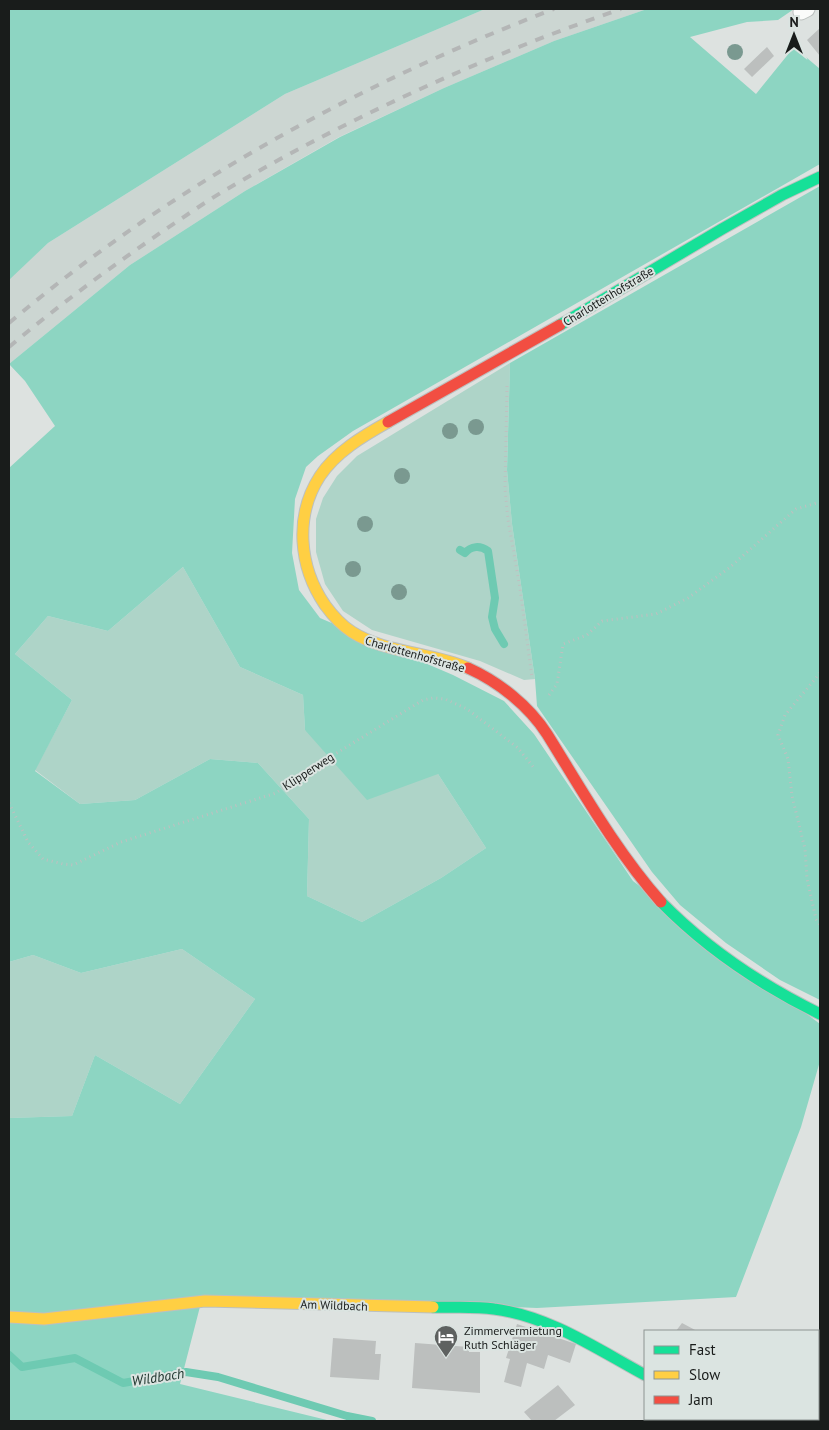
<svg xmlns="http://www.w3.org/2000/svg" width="829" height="1430" font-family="'PT Sans',sans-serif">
<rect width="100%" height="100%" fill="#dde2e0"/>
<path fill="#ccd6d2" d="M485,9H647L554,41L444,88L339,137L245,191L130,265L9,364V279L48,243L285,94Z"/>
<path fill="#aed4c8" d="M510,363L507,470L512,524L535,679L524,680L480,661L372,630L343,611L325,584L316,552V519L323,498L337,476L357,456Z
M183,567L240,667L303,695L305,730L438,774L486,848L441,878L362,922L307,896L309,819L258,763L210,759L135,800L80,804L35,770L72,700L15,654L48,616L108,631Z
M182,949L255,999L180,1104L95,1055L72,1116L9,1118V962L33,955L81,973Z"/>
<path fill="#8dd5c2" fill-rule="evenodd" d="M9,9H485L285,94L48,243L9,280Z
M647,9H794L778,20L747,22L690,37L756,94L794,47L820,69V164L353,431L318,456L306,467L295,499L292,553L299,590L320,618L453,675L504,701L534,734L633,881L820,1024V1061L801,1127L736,1297L537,1308L203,1295L180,1384L331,1421H9V1118L72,1116L95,1055L180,1104L255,999L182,949L81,973L33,955L9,962V468L55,426L25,381L9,364L130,265L245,191L340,137L444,88L554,41ZM183,567L240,667L303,695L305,730L367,800L438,774L486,848L441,878L362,922L307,896L309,819L258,763L210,759L135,800L80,804L35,771L72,700L15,654L48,616L108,631Z
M820,186V1000L780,980L726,943L680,905L652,872L537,706L535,679L512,524L507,470L510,363Z"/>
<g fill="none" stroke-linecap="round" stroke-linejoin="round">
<path stroke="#6ecab2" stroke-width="8" d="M460,550L465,553C471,546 480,545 488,551L495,598L492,617L495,629L504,644
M9,1355L22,1367L75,1358L123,1383L186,1372L218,1377L347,1416L372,1421"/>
</g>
<path fill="#bcbfbe" d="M820,28V56L807,40Z
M767,47L774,56L752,77L744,69Z
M682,1323L697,1331H676Z
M517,1324L576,1344L570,1363L548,1355L544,1369L527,1363L521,1387L504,1382L510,1359L506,1358Z
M333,1338L376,1341L375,1354H381L379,1380L330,1377Z
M415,1343L469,1347V1352H480V1393L412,1388Z
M558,1385L575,1405L554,1421H532L524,1412Z
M818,1414L820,1415V1421H769L770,1419H818Z
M650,1419H680L684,1421H648Z"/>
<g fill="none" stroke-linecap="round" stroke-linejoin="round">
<g stroke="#bcc0bf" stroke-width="17">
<path id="lane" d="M801,12L807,9"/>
</g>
<g stroke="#bcc0bf" stroke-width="29">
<path id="street" d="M725,1419L730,1421"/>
</g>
<g stroke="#bcc0bf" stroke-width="13">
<path id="fast" d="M560,325L722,229L782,195L820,177
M661,902C707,949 761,985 820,1014
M433,1307C453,1308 474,1306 494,1309C549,1316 597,1349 645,1375"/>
</g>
<g stroke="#bcc0bf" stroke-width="13">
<path id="slow" d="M388,422C363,436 336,452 320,476C294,516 299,567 325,605C333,616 341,625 352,632C385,653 431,652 468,668
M9,1317L44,1319L205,1301L433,1307"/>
</g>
<g stroke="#bcc0bf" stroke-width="13">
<path id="jam" d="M388,422L560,325
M468,668C499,682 529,706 547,734C583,792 616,851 661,902"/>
</g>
<path stroke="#bfc0c0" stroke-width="3" stroke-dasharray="1 4" stroke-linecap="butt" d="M507,386L505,489L508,520L520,588L532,678
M820,673L785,715L778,735L788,759L792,796L805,849L807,879L816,919L820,925
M549,695L557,684L563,644L587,635L602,621L656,614L688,598L729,568L796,509L820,502
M9,803L28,842L43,859L63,864L73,865L121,842L276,793L309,770L423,700L433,698L445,699L467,709L518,748L534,768"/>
<use href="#lane" stroke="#fafbfa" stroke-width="15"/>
<use href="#street" stroke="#fafbfa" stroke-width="28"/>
<use href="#fast" stroke="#16e098" stroke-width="11"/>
<use href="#slow" stroke="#ffcf43" stroke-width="11"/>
<use href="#jam" stroke="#f24e42" stroke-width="11"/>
<path stroke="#b4b6b6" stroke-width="4" stroke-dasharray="9 9" stroke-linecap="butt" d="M9,323C170,187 357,84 554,9
M9,347C59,305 112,266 166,229C187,215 208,200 229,188C354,115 485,56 621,9"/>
</g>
<g fill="#7a9990">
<circle cx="735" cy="52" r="8"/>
<circle cx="476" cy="427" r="8"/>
<circle cx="450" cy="431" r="8"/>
<circle cx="402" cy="476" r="8"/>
<circle cx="365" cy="524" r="8"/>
<circle cx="353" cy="569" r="8"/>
<circle cx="399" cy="592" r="8"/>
</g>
<defs>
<g id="hotel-pin" transform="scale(1.25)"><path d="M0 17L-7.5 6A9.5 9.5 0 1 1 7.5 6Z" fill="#5e6160" stroke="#dbe4e1"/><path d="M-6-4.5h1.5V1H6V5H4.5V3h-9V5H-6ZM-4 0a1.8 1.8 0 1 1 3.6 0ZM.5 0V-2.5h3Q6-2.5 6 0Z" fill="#fff"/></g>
</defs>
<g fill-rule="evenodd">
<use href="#hotel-pin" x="446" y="1337"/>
</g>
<g text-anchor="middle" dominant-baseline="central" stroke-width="4" stroke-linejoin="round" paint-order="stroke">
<g font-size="12" fill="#191c1b" stroke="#dbe4e1">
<text transform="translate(608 296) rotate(-31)">Charlottenhofstraße</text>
<text transform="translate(415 654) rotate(16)">Charlottenhofstraße</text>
<text transform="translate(308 771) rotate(-33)">Klipperweg</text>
<text transform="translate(334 1305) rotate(2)">Am Wildbach</text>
</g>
<g font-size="12" fill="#191c1b" stroke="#dbe4e1" text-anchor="start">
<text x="464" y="1330">Zimmervermietung<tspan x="464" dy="14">Ruth Schläger</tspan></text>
</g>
<g font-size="14" font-style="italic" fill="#192f28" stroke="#dbe4e1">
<text transform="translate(158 1377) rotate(-9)">Wildbach</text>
</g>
</g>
<rect width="829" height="1430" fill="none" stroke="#191c1b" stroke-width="20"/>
<rect x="644" y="1330" width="175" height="90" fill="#dbe4e1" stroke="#8d9492"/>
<rect x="654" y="1346" width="25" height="8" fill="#16e098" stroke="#8d9492"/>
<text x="689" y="1355" font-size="15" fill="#191c1b">Fast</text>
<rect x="654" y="1371" width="25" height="8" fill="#ffcf43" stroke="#8d9492"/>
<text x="689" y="1380" font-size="15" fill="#191c1b">Slow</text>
<rect x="654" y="1396" width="25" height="8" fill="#f24e42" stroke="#8d9492"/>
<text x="689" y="1405" font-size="15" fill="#191c1b">Jam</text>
<g transform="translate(794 35)" stroke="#dbe4e1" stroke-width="4" paint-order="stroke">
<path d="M0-4L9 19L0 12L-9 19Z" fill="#191c1b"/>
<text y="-8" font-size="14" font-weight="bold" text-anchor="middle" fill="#191c1b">N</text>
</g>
</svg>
